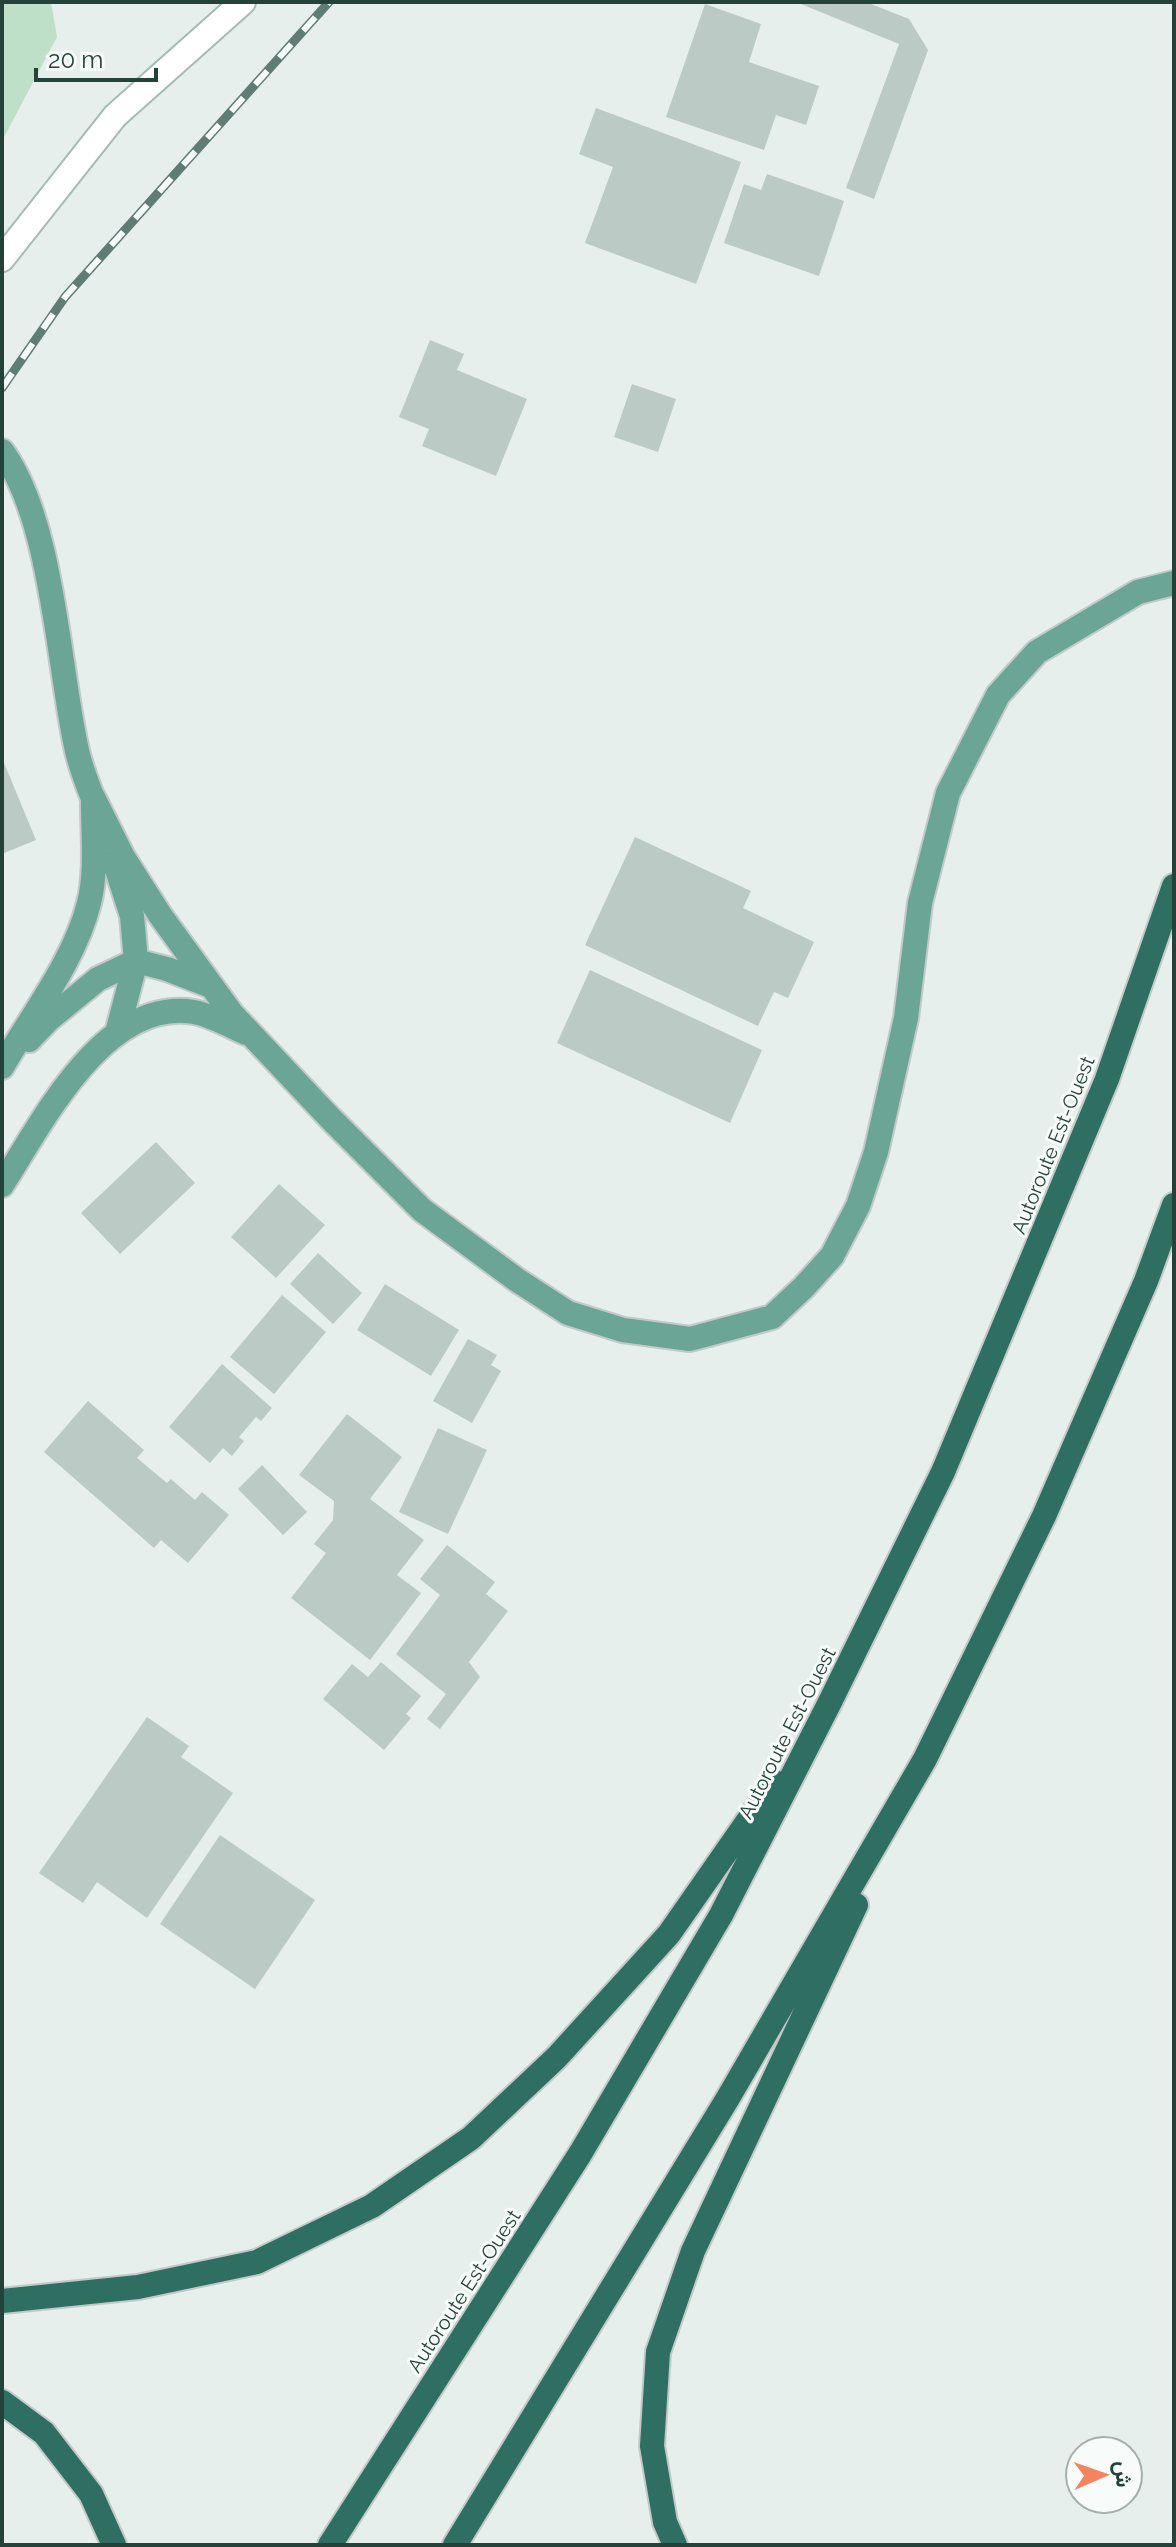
<svg xmlns="http://www.w3.org/2000/svg" width="1176" height="2547" font-family="Raleway,Vazirmatn,sans-serif">
<rect width="100%" height="100%" fill="#e6efeb"/>
<path fill="#bfe0c8" d="M2,2H51L57,37L2,141Z"/>
<path fill="#bbcac4" d="M796,2H866L909,19L928,50L874,199L846,188L899,44Z
M705,4L761,24L749,62L819,86L806,125L776,115L764,150L666,117Z
M596,108L741,162L696,284L585,243L613,167L579,154Z
M767,174L844,201L819,276L724,243L744,184L761,190Z
M430,340L464,354L457,370L527,399L496,476L422,446L429,429L399,417Z
M632,384L676,399L658,452L614,437Z
M2,758L36,840L2,854Z
M635,837L751,891L743,908L814,942L788,998L774,992L758,1026L585,945Z
M590,970L762,1050L730,1123L557,1043Z
M156,1142L195,1183L120,1254L81,1213Z
M279,1184L325,1225L276,1278L231,1237Z
M318,1253L362,1293L333,1324L290,1284Z
M385,1284L459,1330L431,1376L357,1330Z
M282,1295L326,1332L274,1394L230,1357Z
M468,1339L497,1355L491,1365L501,1371L472,1423L433,1401Z
M222,1364L272,1408L261,1421L256,1417L239,1437L244,1441L232,1456L223,1448L210,1463L169,1427Z
M88,1401L144,1450L137,1458L167,1483L171,1479L195,1500L202,1492L229,1515L188,1563L161,1540L154,1548L44,1452Z
M347,1414L402,1457L370,1499L424,1540L397,1575L421,1593L370,1660L291,1598L326,1553L314,1544L333,1520L334,1501L299,1475Z
M438,1428L487,1450L448,1534L399,1512Z
M262,1465L307,1512L283,1535L238,1489Z
M447,1545L495,1582L486,1594L508,1611L469,1662L480,1677L440,1729L427,1719L446,1694L396,1654L440,1595L420,1579Z
M381,1662L421,1696L406,1714L411,1718L384,1750L323,1699L352,1664L368,1677Z
M147,1717L189,1746L181,1757L233,1793L147,1918L97,1882L83,1903L39,1873Z
M220,1835L315,1900L255,1989L160,1924Z"/>
<g fill="none" stroke-linecap="round" stroke-linejoin="round">
<g stroke="#a4bbb3" stroke-width="28">
<path id="secondary" d="M2,259L115,116L243,2"/>
</g>
<g stroke="#c2cac8" stroke-width="28">
<path id="primary" d="M2,451C52,519 58,662 76,746C80,768 90,789 97,810
M93,797L123,857L160,915L232,1014L330,1118L422,1210L517,1280L568,1313L623,1330L690,1339L772,1317L804,1287L832,1256L858,1206L876,1152L906,1018L920,903L948,793L998,695L1037,652L1138,592L1174,583
M114,860L132,916L136,961L117,1033
M29,1040L48,1020L98,979L136,961L167,969L211,986
M2,1067C32,1015 75,960 89,903C97,872 93,835 93,804
M2,1185C42,1123 104,997 194,1012C211,1015 230,1026 246,1033"/>
</g>
<g stroke="#c2cac8" stroke-width="28">
<path id="highway" d="M2,2301L138,2287L257,2262L372,2206L471,2138L557,2057L669,1934L775,1782
M2,2402L44,2433L91,2494L114,2545
M330,2545L580,2154L721,1915L829,1704L943,1472L1107,1079L1174,886
M455,2545L728,2098L925,1759L1044,1516L1146,1281L1174,1205
M675,2545L665,2522L652,2446L658,2352L693,2251L856,1905"/>
</g>
<use href="#secondary" stroke="#fff" stroke-width="24"/>
<use href="#primary" stroke="#6aa596" stroke-width="24"/>
<use href="#highway" stroke="#2f6f62" stroke-width="24"/>
<g stroke="#5f7d75" stroke-width="9">
<path id="rail" d="M2,388L65,297L329,2"/>
</g>
<use href="#rail" stroke="#f7fbf9" stroke-width="6" stroke-dasharray="18" stroke-linecap="butt"/>
</g>
<g text-anchor="middle" dominant-baseline="central" stroke-width="6" stroke-linejoin="round" paint-order="stroke">
<g font-size="20" fill="#24423a" stroke="#f7fbf9">
<text transform="translate(1053 1145) rotate(-68)">Autoroute Est-Ouest</text>
<text transform="translate(787 1733) rotate(-63)">Autoroute Est-Ouest</text>
<text transform="translate(464 2291) rotate(-57)">Autoroute Est-Ouest</text>
</g>
</g>
<rect width="1176" height="2547" fill="none" stroke="#24423a" stroke-width="8"/>
<g transform="translate(1104 2475) rotate(88)"><circle r="38" fill="#f7fbf9" stroke="#a3b1ad" stroke-width="2"/>
<path d="M0-6L14 30L0 20L-14 30Z" fill="#f4845f"/>
<text y="-12" font-size="22" font-weight="bold" text-anchor="middle" fill="#24423a">ش</text>
</g>
<path d="M36 68v12h120v-12" fill="none" stroke="#24423a" stroke-width="4"/>
<text x="48" y="68" font-size="24" fill="#24423a" stroke="#f7fbf9" stroke-width="6" paint-order="stroke">20 m</text>
</svg>
